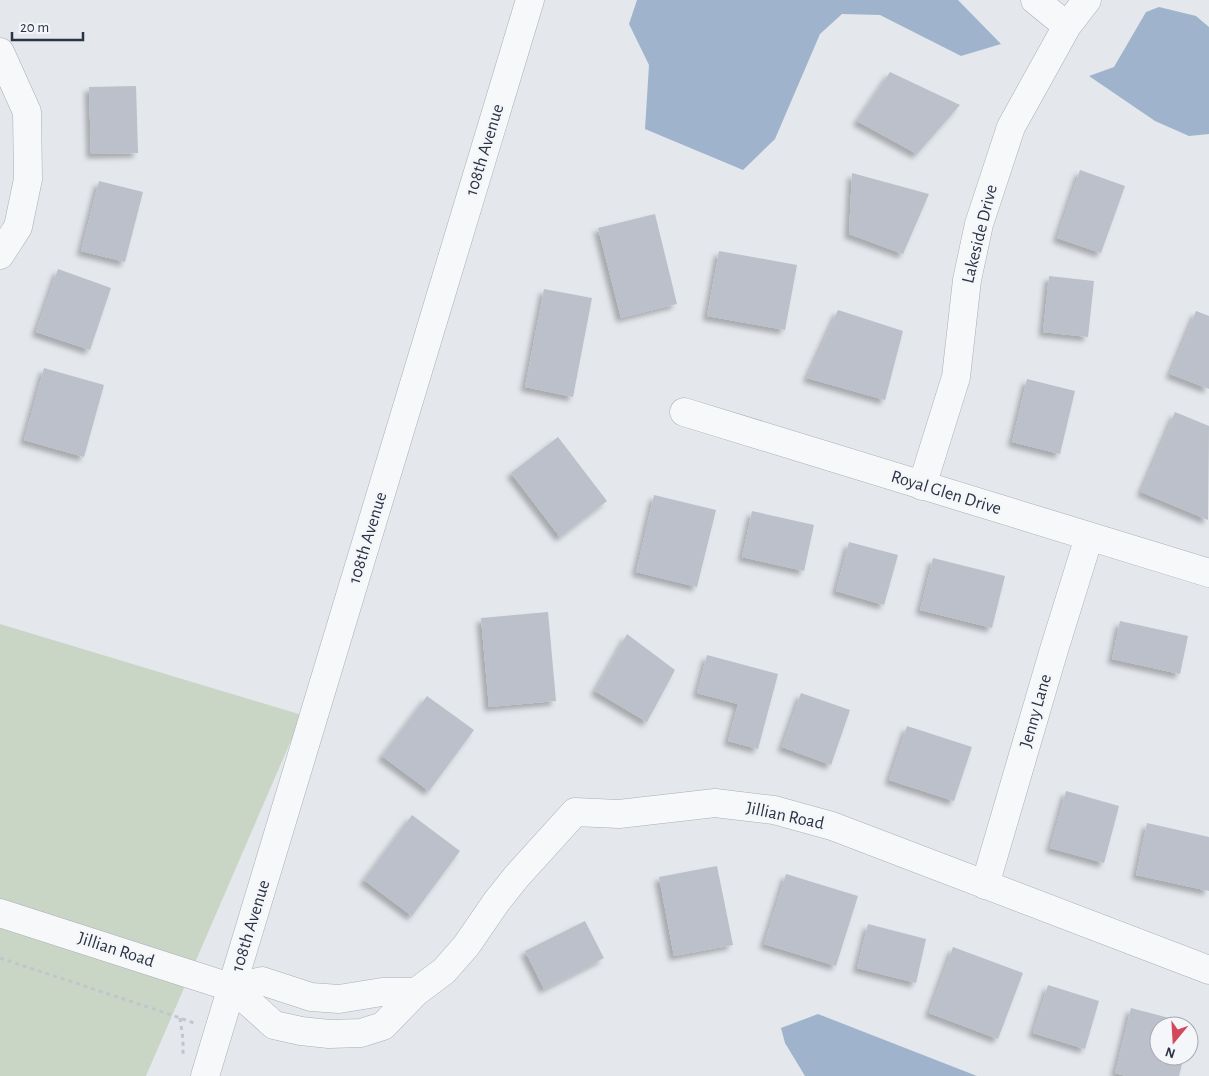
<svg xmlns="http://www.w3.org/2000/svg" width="1209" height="1076" font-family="'Alegreya Sans',sans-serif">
<defs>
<filter id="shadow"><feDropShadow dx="-4.5" dy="4.5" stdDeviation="2.5" flood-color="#0004"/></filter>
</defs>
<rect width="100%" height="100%" fill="#e4e7ec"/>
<path fill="#c9d6c5" d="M0,624L302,715L146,1076H0Z"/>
<path fill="#9fb4cc" d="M637,0H958L1001,44L961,56L880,15L842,14L820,34L775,139L743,170L645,129L649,65L629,24Z
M1159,7L1196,16L1209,27V134L1189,136L1155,121L1089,76L1114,67L1146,12Z
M818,1014L977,1076H805L785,1043L781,1028Z"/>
<path fill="#bbc0ca" filter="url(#shadow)" d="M890,72L960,105L917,154L857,121Z
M136,86L138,153L91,154L89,87Z
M1080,170L1125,186L1101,253L1057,238Z
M852,173L929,194L903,254L849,234Z
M99,181L143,192L125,262L81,251Z
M655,214L677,304L621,318L598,228Z
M719,251L797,265L785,330L707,316Z
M58,269L111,288L90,350L36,332Z
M1049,276L1094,281L1088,337L1043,332Z
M544,289L592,298L573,397L525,387Z
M838,310L903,331L885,400L807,378Z
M1196,311L1209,316V389L1170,374Z
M44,368L104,385L84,457L24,440Z
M1027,379L1075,391L1060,454L1012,442Z
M1175,412L1209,426L1208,520L1141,492Z
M558,437L607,501L560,537L511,473Z
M654,495L716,510L697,587L636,572Z
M752,511L814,525L804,571L742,557Z
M849,542L898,555L884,605L836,591Z
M933,558L1005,576L992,628L920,610Z
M548,612L556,701L489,707L481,618Z
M1120,621L1188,636L1180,674L1112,659Z
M627,634L675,670L647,722L595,691Z
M707,655L778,674L758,749L728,741L738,704L697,693Z
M801,693L850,710L831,765L782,747Z
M427,696L474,730L429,791L382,756Z
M907,726L972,747L954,801L889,780Z
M1066,791L1119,806L1104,863L1050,848Z
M412,815L460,851L412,916L364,880Z
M1147,823L1209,837V891L1136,875Z
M717,866L733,945L674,956L659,877Z
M786,874L858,896L836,966L764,944Z
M585,921L604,958L544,989L525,951Z
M868,924L926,939L916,983L857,968Z
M953,947L1023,973L998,1039L929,1013Z
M1048,985L1099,1001L1085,1049L1033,1033Z
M1131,1008L1192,1024L1190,1034L1189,1026H1159V1056H1184L1179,1076H1126L1115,1073Z"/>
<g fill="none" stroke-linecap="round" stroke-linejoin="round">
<g stroke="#a9aeb7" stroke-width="29">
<path id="minor" d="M1035,0L1067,26
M0,52L27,112L28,179L18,227L0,255
M684,412L1209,573
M922,486L956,377L967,280L979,224L1011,127L1067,26L1087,0
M985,885L1053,653L1089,537
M0,913L233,988L274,1025L301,1031L329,1034L361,1033L383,1026L416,992L444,971L466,946L497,901L517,876L575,812L619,814L715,803L774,810L832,826L1209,970
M233,988L262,981L311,997L339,999L382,992H416
M205,1076L530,0"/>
</g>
<path stroke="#c2c5cb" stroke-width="3" stroke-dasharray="4 4" stroke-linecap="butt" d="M0,958L163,1012L194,1023
M180,1018L183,1039V1056"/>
<use href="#minor" stroke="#f7f8fa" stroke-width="28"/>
</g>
<g text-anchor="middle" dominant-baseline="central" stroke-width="5" stroke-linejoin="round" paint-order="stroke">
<g font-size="18" fill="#2b3445" stroke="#f4f6f9">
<text transform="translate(485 150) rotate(-73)">108th Avenue</text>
<text transform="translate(980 234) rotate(-76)">Lakeside Drive</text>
<text transform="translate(946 493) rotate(17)">Royal Glen Drive</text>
<text transform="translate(368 538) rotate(-73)">108th Avenue</text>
<text transform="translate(1036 711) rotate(-74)">Jenny Lane</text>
<text transform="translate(785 816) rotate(12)">Jillian Road</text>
<text transform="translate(251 926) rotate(-73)">108th Avenue</text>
<text transform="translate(116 950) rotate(18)">Jillian Road</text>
</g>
</g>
<g transform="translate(1174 1041) rotate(198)"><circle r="24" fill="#f4f6f9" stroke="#a4a8b1"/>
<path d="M0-4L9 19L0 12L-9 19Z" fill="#d1495b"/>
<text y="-8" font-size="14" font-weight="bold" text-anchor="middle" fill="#2b3445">N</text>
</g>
<path d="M12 32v8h71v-8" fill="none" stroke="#2b3445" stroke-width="2.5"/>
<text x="20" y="32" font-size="15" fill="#2b3445" stroke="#f4f6f9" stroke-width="4" paint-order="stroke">20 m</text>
</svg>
